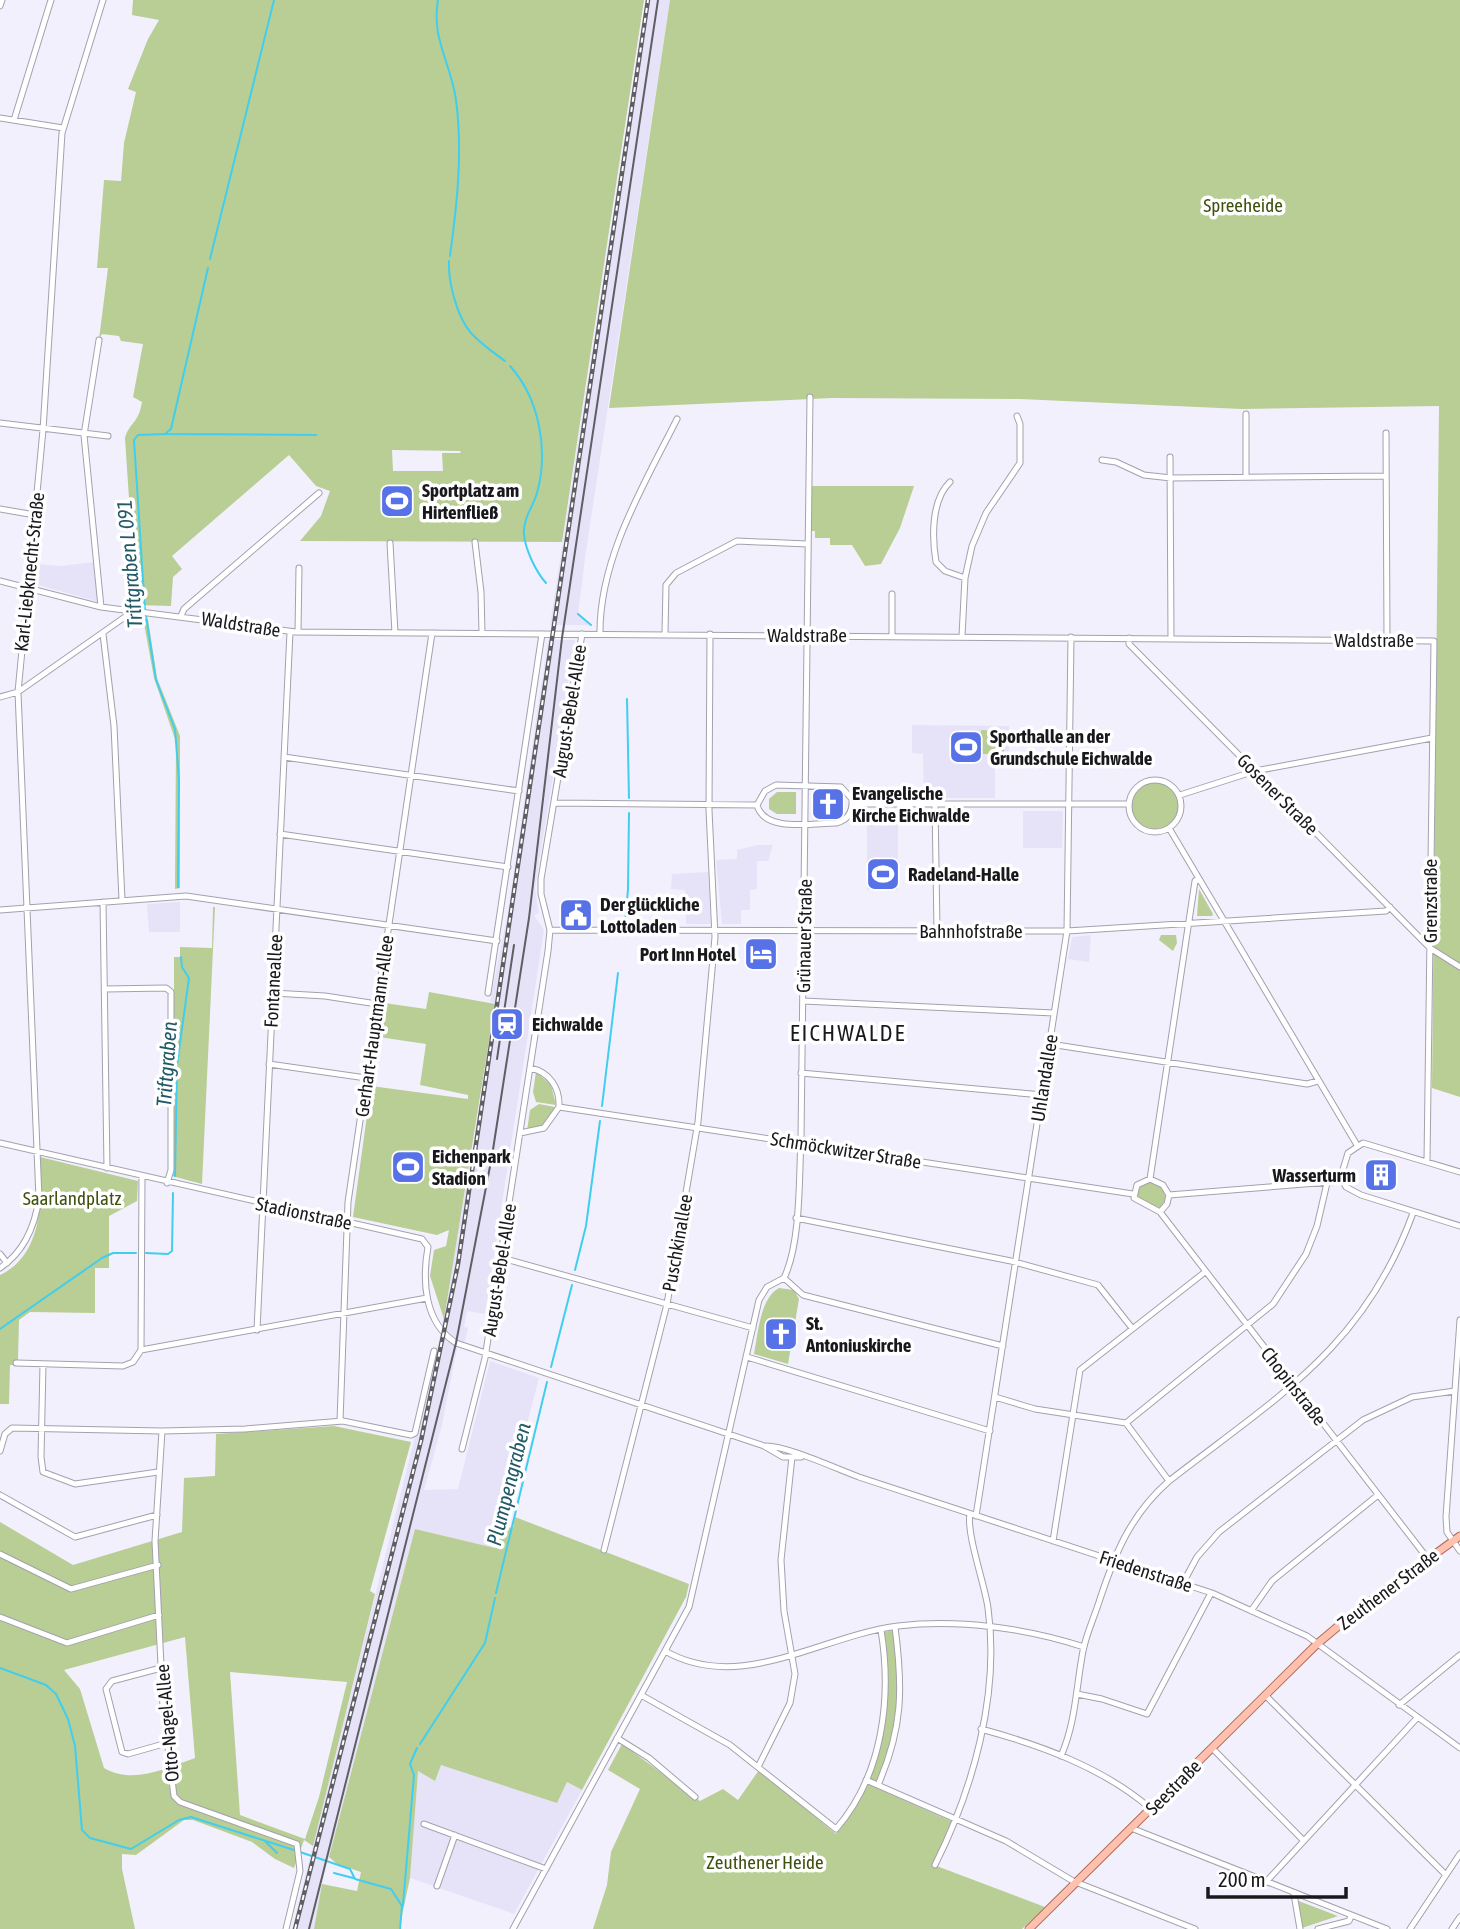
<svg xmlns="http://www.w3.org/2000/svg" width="1460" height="1929" font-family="'Asap Condensed',sans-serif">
<rect width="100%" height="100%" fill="#f2f0fd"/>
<path fill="#e6e3f8" d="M646,0H670L586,551L578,615L589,625H550Z
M95,562L99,602L35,584L37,564L61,566Z
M548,640H575L535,888L539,913L534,915L544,930L485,1314L467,1311L464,1327L468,1328L465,1341L457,1348L442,1425L424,1490L458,1489L490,1361L539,1378L495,1548L415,1529L322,1884L314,1929H292L440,1336L487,1063L495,1004L490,1002L508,911Z
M912,725L1009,726V758L995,759V798H924L923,754L912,753Z
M867,811H898V890H867Z
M1023,811H1063L1062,848H1023Z
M758,845H773L768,861H757V889L750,890V910H741V924H722L716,860L737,859V850Z
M708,872L711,924H686L685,890L671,889L672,874Z
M180,902V932H149L147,904Z
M1091,935L1089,962L1068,959L1072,937Z
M441,1765L557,1802L567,1782L582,1790L514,1914L410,1878L417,1770Z"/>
<path fill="#b8ce94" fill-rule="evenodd" d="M133,0H644L562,542L300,541L321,516L330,491L316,486L289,455L172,556L182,569L173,577L171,606L136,605L125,438C130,421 138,425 142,402L133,397L143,344L121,341L119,336L102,334L99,339L108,268H97L104,180L121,181L124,143L136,92L128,89L148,39L159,20L132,15ZM392,450L460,451L461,453H442L443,471H393Z
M670,0H1460V1097L1432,1088L1439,406L1242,409L1020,399L832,398L609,408Z
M812,486H914L900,528L881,564L865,566L852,545H830V538H815V531H811Z
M143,618L148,619L157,678L180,736V888L175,889L176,742L154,678Z
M981,730L1004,731V754H981Z
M1131 805a24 24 0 1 1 48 0a24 24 0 1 1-48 0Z
M777,792H796V814H777L769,809V799Z
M1199,889L1213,914L1212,916H1197Z
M213,907H215L202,1184L172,1176L174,1171V957H180V947L212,948Z
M1161,935H1176L1177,943L1173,951L1159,940Z
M429,992L495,1004L444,1319L430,1276L434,1250L446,1246L449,1230L437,1235L353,1217L371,1086L468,1099V1095L420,1085L426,1044L379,1037L384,1003L426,1009Z
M536,1072L551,1085L556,1105L536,1102L533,1092Z
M539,1104L555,1107C551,1122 541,1127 527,1131L530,1110Z
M40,1157L138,1181L137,1201L109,1216V1268H95V1313L30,1312L19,1320L18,1360L17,1365H10L9,1404H0V1275C43,1255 43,1197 40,1157Z
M1147,1181L1159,1184C1166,1193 1168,1199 1160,1208L1136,1197L1140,1186Z
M779,1288L794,1290L799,1299L788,1364L754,1354C758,1334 760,1298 779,1288Z
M334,1426L411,1442L370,1591L375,1594L313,1846L304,1840L294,1868L275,1859L252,1842L193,1820H184L136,1855L122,1854V1869L135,1929H0V1522L73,1565L182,1532L184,1478L215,1476L216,1434ZM185,1637L195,1758C167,1768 132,1785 104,1768L80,1689L64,1670ZM230,1672L347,1682L319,1797L305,1839L240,1815Z
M515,1517L689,1584L686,1597L582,1790L567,1782L557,1803L441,1765L435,1781L418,1771L410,1878L399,1929H314L322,1884L357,1891L361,1872L337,1864L329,1857L415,1529L495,1548L505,1527L513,1528Z
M894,1630C900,1689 901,1726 876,1782L869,1778C887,1725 889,1687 884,1632Z
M622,1744L700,1801L723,1789L738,1800L759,1770L836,1834L867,1784L953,1822L934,1865L1045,1907L1022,1929H593L607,1885L611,1852L640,1789L608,1770Z
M1296,1900L1338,1916L1302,1928Z"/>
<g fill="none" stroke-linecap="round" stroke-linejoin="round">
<path stroke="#41ceee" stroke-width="2" d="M438,0C431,39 451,63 456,100C463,152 457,204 450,256
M210,259L274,0
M449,261C448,282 457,317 471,333C481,344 494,353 505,361
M510,366C539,398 549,450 537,493C533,507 523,518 524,534C525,549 536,572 546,583
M166,434L316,435
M145,611L134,440L138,435L165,434L171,429L208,268
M578,614L591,625
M146,616L156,680L175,729L179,780L178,887
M627,699L629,798
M625,924L628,889L629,813
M602,1106L618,973
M175,1176L177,1065L189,978L182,967L181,957
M146,1253L168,1254L172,1251L173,1193
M575,1270L586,1226L600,1121
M0,1329L102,1258L113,1253H136
M551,1367L572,1285
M496,1593L547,1382
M0,1668L46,1685L56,1694L68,1719L75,1746L82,1830L90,1838L131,1849L179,1820L191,1817L294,1850
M420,1744L485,1643L495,1598
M265,1841L277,1853
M300,1852L350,1869L355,1879L391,1889L402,1906L400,1929
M334,1873L353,1878
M403,1905L414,1775L410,1764L417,1748"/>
<g stroke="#a3a1ae" stroke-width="7">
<path id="minor" d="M0,6L2,0
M0,118L63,128
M14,120L51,0
M99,340L84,435L101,607
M1246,414V477
M0,423L108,436
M1386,433L1387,640
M1170,457L1171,639
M1102,460L1116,462L1144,475L1171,478L1386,476
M950,482C931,500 932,538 936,562L945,571L965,578
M0,509L35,515
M475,542L481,592L482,634
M390,543L395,633
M0,581L101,607L296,632L1434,641L1427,1161
M181,616L184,609L319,493
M298,632L299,568
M665,633L666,585L676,573L737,541L807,544
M103,634L114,726L122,900
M600,634C599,558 645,483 677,419
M892,635V594
M962,636L965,578L972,546L986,513L1020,463V424L1017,416
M1129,638V644L1430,948L1460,967
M0,697L18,692L132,612
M284,757L519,791
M1129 806a26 26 0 1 1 52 0a26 26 0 1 1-52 0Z
M776,785L841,787L852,799C853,812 848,820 836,823C813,823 764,833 757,805L765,791Z
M1180,795L1255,771L1432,738
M554,803L757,805
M852,804H1129
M935,804L937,931
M1169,828L1357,1145
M280,834L508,867
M103,902L107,1168
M0,910L186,896L497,941
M550,930L1067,931L1386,911L1390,907
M105,989L166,988L171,992V1170L167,1183
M273,993L325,996L377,1004
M488,993L542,634
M803,1001L1054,1013
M1050,1044L1307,1084L1318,1081
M269,1064L373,1079
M801,1073L1042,1095
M559,1107L1133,1194
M520,1133L544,1128L559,1107C560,1087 549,1072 530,1068
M0,1143L422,1239L428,1247C422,1281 424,1322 456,1343L764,1446L783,1457H801
M1460,1172L1363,1143L1348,1153L1341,1176L1346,1187L1361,1195L1460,1226
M1150,1179L1195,881L1199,879
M1150,1179L1163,1185L1169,1195L1167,1204L1160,1212L1134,1198L1137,1185Z
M1169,1195L1342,1181
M1160,1212L1428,1559
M796,1218L1011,1261L1098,1285L1132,1328
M0,1254L7,1263
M502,1258L753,1328
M0,1268C24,1252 35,1226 39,1198L18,692L43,430L62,133L103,0
M784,1278C801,1243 799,1177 801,1138L810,397
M784,1278L803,1295L1003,1346
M1460,1320L1446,1517L1447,1532L1460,1551
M257,1330L290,632
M141,1350L427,1298
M747,1357L990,1431
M16,1363L123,1366L133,1362L141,1350L142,1177
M43,1364L41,1457L43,1472L75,1484L158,1472
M995,1397L1035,1409L1126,1423
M340,1421L348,1202L432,633
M1126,1423L1273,1304L1306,1254L1317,1226L1327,1183
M1126,1423L1169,1481
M162,1431L155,1541L163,1707L174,1796L180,1802L297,1844L300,1871L286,1929
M764,1446C783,1444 837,1469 859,1477L1212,1593L1307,1636L1460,1748
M462,1449L485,1358L548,951L550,930L541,894V879L582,634
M0,1451L5,1434L12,1428L162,1431L245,1429L343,1421L411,1435L415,1433L434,1351
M0,1495L75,1537L157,1515
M976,1516L1067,931L1071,637
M1053,1541L1080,1370L1205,1272
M604,1550L667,1304L698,1122L715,937L709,810L710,634
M0,1554L71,1589L158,1565
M1183,1583L1197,1557L1219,1532L1363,1420L1412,1397L1455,1391
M1251,1611L1272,1581L1378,1495
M0,1617L67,1643L159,1615
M665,1651C741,1694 820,1636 898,1626C959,1619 1026,1628 1084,1647
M161,1668L112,1681L106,1689L122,1752L128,1754L167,1743
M1077,1694L1102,1699L1147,1714L1211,1593
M641,1695L730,1745L836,1829C883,1775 892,1698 881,1630
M1265,1695L1446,1875
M1399,1705L1460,1655
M981,1729C1040,1745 1104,1768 1151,1809
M617,1738L649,1758L695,1797
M1212,1748L1303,1840
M1061,1756C1076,1722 1076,1687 1083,1651C1086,1635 1093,1620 1098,1605C1114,1556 1129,1516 1169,1481C1277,1397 1364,1348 1413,1213
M759,1765L790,1703L795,1674L784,1611L781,1560L792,1457
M866,1780L1006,1841L1073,1881L1195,1929
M878,1785C903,1728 903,1688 895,1627
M424,1824L546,1869
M1131,1828L1387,1929
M935,1865C973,1789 1000,1694 988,1608C985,1585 966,1533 970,1514
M1265,1883L1417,1718
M437,1886L455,1835
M1294,1894L1300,1929
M513,1929L689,1607L759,1300L767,1287L784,1278
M1318,1929L1349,1921L1351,1916
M1410,1929L1460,1854
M1452,1929L1460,1917"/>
</g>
<g stroke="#ae6c58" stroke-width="9">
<path id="major" d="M1029,1929L1317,1644L1354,1613L1460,1536"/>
</g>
<use href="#minor" stroke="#fff" stroke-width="5"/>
<use href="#major" stroke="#ffc1ae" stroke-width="7"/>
<path stroke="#5f5e65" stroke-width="2" d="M497,1059L514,945
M309,1929L456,1343L492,1156L529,918L562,638L658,0"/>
<g stroke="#5f5e65" stroke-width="4.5">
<path id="rail" d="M295,1929L421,1441L458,1264L648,0"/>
</g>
<use href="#rail" stroke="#fff" stroke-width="2" stroke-dasharray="5" stroke-linecap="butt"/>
</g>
<defs>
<g id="stadium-square" transform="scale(1.75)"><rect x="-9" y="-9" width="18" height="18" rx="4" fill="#5771e7" stroke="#fff"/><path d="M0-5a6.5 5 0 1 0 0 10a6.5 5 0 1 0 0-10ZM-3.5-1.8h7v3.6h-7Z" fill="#fff"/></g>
<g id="church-square" transform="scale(1.75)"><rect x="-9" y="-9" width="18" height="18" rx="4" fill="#5771e7" stroke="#fff"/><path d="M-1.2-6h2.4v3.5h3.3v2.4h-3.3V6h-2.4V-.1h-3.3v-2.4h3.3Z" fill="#fff"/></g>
<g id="civic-square" transform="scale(1.75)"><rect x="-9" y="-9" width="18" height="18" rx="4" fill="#5771e7" stroke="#fff"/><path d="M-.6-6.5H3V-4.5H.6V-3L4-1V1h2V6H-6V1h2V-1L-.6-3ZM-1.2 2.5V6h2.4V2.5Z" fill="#fff"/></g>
<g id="hotel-square" transform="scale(1.75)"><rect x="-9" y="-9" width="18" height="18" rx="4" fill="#5771e7" stroke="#fff"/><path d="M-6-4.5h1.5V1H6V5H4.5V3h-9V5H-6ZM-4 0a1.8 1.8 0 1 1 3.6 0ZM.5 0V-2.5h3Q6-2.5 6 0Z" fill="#fff"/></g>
<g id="station-square" transform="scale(1.75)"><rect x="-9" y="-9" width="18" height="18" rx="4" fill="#5771e7" stroke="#fff"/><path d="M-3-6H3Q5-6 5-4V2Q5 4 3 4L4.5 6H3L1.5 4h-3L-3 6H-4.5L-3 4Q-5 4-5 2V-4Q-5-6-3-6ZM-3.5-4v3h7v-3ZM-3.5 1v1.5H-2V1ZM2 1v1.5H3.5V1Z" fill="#fff"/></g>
<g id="building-square" transform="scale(1.75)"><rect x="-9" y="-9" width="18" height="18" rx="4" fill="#5771e7" stroke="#fff"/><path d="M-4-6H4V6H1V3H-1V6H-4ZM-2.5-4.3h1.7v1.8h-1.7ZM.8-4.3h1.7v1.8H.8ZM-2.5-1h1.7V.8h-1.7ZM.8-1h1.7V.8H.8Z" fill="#fff"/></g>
</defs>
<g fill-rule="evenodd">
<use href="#stadium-square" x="397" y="501"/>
<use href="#stadium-square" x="966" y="747"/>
<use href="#church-square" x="828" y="804"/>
<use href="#stadium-square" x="883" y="874"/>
<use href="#civic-square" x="576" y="915"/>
<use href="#hotel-square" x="761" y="954"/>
<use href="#station-square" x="507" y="1024"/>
<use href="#stadium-square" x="408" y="1167"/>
<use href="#building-square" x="1381" y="1175"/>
<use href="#church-square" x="781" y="1334"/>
</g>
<g text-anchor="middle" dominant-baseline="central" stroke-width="7" stroke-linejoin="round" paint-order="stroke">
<g font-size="19" fill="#3e510e" stroke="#fff">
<text x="1243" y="205">Spreeheide</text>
<text x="72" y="1198">Saarlandplatz</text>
<text x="765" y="1862">Zeuthener Heide</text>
</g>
<g font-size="19" font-weight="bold" fill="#19191d" stroke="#fff" text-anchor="start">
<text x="422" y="490">Sportplatz am<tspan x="422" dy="22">Hirtenfließ</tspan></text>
<text x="990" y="736">Sporthalle an der<tspan x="990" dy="22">Grundschule Eichwalde</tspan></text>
<text x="852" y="793">Evangelische<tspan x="852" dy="22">Kirche Eichwalde</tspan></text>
<text x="908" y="874">Radeland-Halle</text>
<text x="600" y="904">Der glückliche<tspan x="600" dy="22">Lottoladen</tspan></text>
<text x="736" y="954" text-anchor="end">Port Inn Hotel</text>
<text x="532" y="1024">Eichwalde</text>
<text x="432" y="1156">Eichenpark<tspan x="432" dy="22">Stadion</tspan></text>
<text x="1356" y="1175" text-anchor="end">Wasserturm</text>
<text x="806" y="1323">St.<tspan x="806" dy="22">Antoniuskirche</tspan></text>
</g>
<g font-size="19" fill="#19191d" stroke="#fff">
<text transform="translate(29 572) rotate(-84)">Karl-Liebknecht-Straße</text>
<text transform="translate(241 624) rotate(9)">Waldstraße</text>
<text x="807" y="635">Waldstraße</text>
<text x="1374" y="640">Waldstraße</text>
<text transform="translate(569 711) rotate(-81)">August-Bebel-Allee</text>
<text transform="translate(1278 794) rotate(45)">Gosener Straße</text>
<text transform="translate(1430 901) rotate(-90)">Grenzstraße</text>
<text x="971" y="931">Bahnhofstraße</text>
<text transform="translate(804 936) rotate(-89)">Grünauer Straße</text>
<text transform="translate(273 981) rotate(-87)">Fontaneallee</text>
<text transform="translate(374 1026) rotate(-82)">Gerhart-Hauptmann-Allee</text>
<text transform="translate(1044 1078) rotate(-81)">Uhlandallee</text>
<text transform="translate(846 1150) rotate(9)">Schmöckwitzer Straße</text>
<text transform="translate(304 1213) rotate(12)">Stadionstraße</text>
<text transform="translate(677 1243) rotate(-80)">Puschkinallee</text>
<text transform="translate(499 1270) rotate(-81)">August-Bebel-Allee</text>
<text transform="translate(1294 1386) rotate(52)">Chopinstraße</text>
<text transform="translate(1146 1571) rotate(18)">Friedenstraße</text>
<text transform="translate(1388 1589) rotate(-37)">Zeuthener Straße</text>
<text transform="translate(167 1723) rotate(-95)">Otto-Nagel-Allee</text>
<text transform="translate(1173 1787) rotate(-45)">Seestraße</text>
</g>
<g font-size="21" font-style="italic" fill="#215967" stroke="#fff">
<text transform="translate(129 564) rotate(-95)">Triftgraben L 091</text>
<text transform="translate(166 1064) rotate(-86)">Triftgraben</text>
<text transform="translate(508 1484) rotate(-76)">Plumpengraben</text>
</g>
<g font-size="23" letter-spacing="2" fill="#19191d" stroke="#fff">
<text x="848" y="1033">EICHWALDE</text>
</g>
</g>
<path d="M1208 1887v10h138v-10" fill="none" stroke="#19191d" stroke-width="3.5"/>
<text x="1218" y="1887" font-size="21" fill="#19191d" stroke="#ffffff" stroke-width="5" paint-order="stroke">200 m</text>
</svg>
